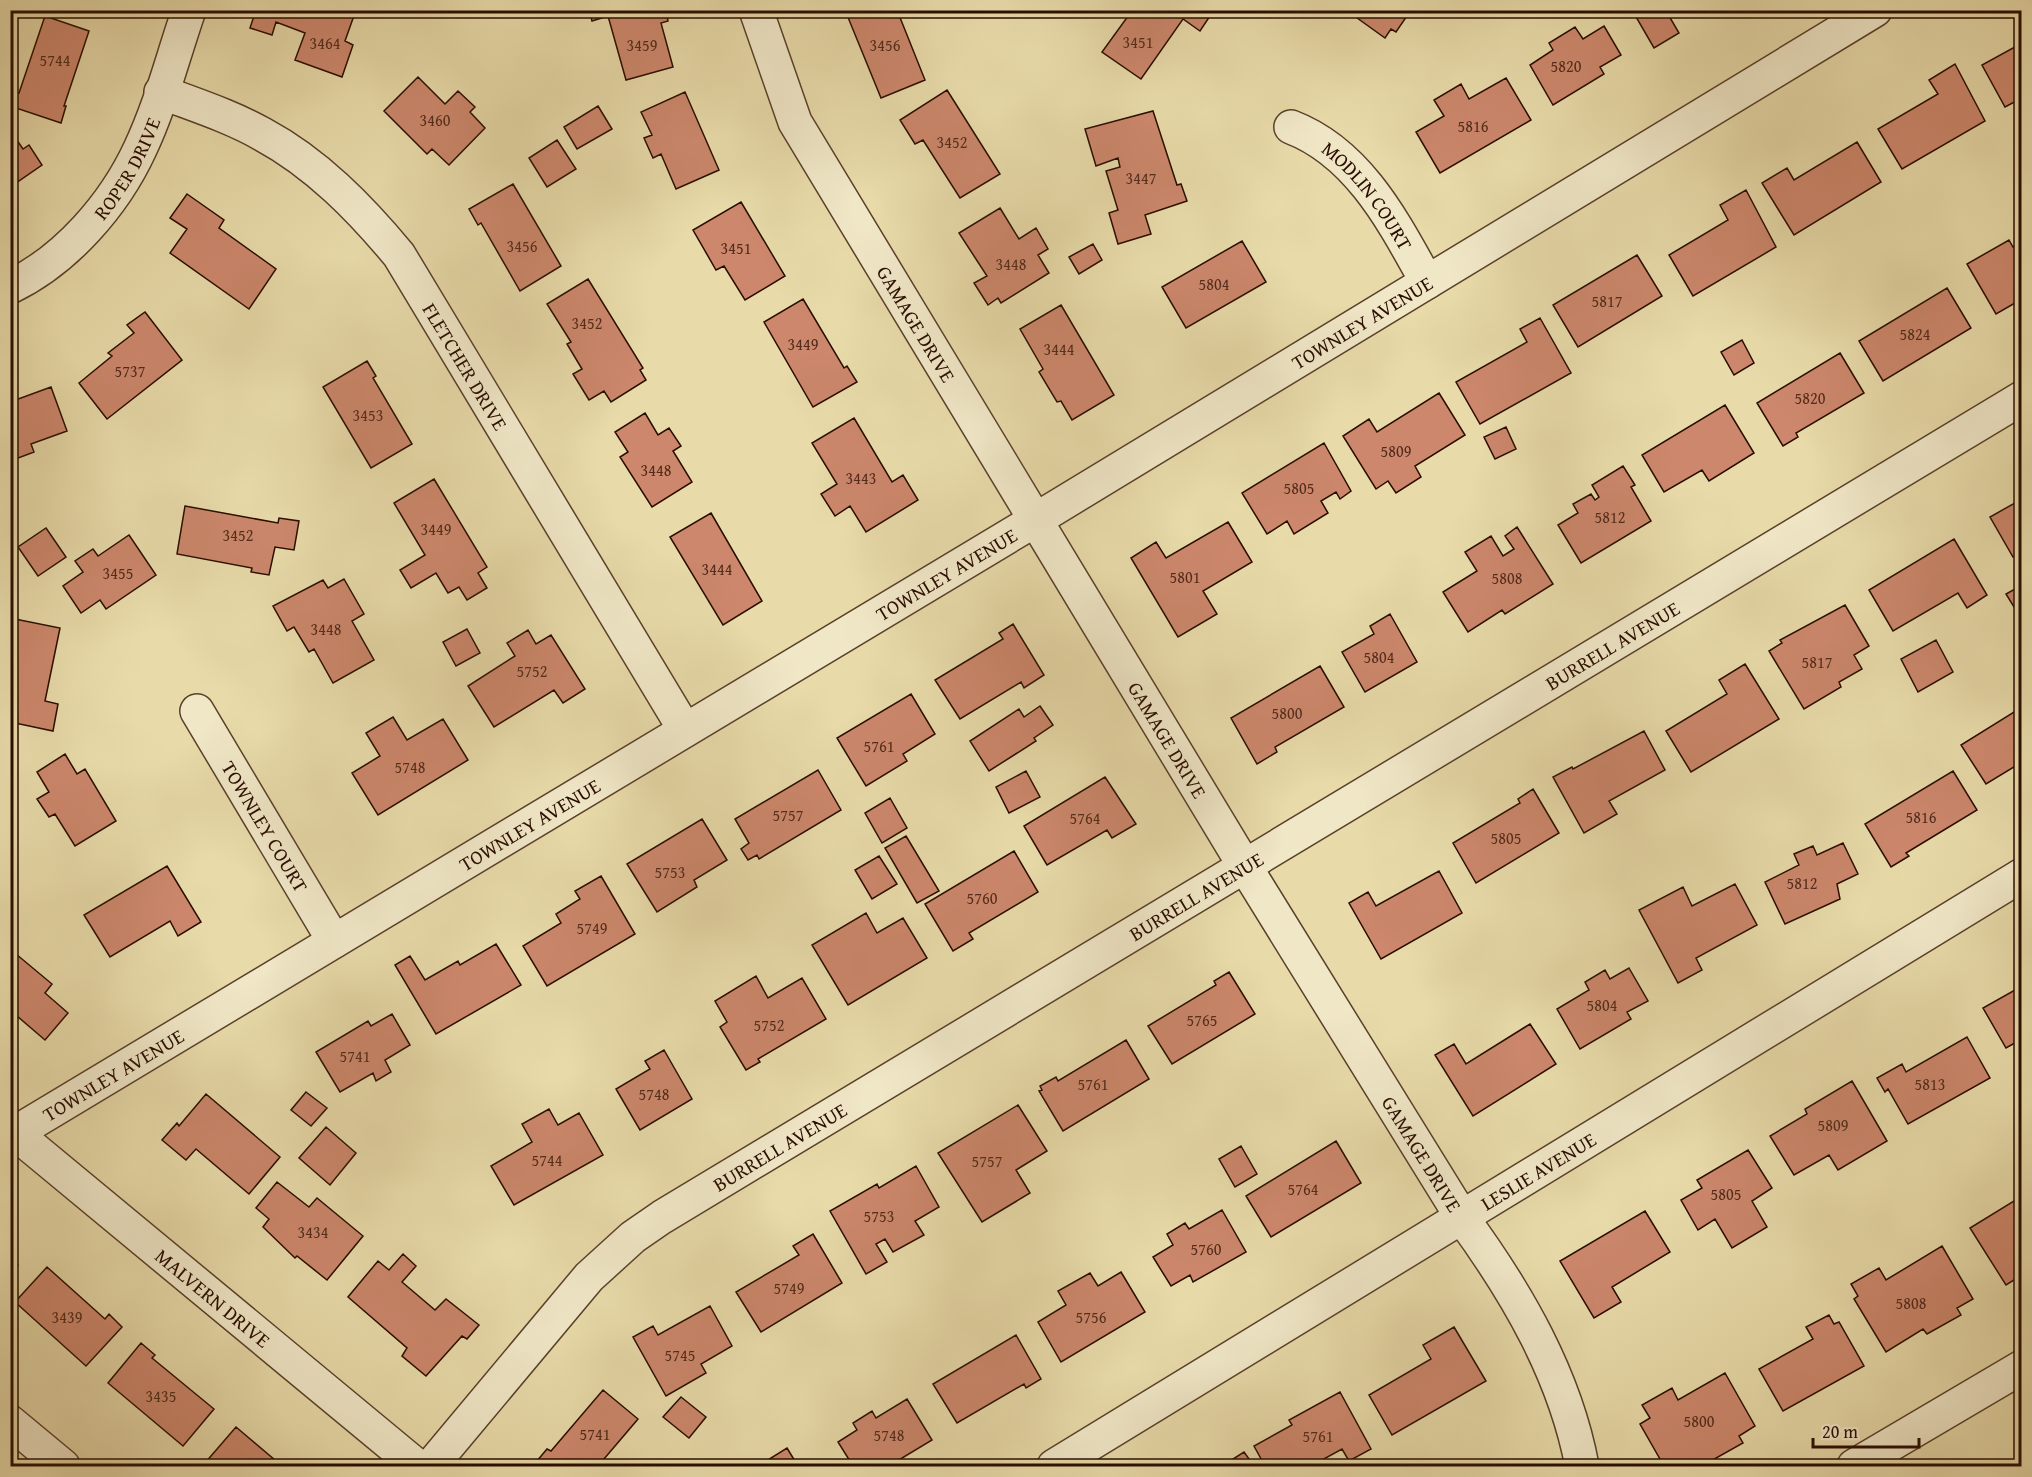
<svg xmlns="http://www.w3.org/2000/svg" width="2032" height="1477" font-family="'Gentium Book Plus',serif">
<rect width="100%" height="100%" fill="#e8daa9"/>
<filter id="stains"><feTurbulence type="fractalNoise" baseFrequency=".00333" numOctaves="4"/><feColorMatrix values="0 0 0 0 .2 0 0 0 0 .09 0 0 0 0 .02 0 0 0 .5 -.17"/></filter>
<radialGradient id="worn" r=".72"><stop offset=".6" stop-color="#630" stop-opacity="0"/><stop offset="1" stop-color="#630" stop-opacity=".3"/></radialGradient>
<path fill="#cc876c" stroke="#290d00" stroke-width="1.5" d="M256,10H356L345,41L353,45L342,77L295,60L305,33L276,22L272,35L250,28Z
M589,10H666L668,21L661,23L673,67L626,80L608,16L592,21Z
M845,10H897L925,80L881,98Z
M1129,10H1214L1200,31L1183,19L1141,79L1102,52L1131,12Z
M1346,10H1405L1409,13L1396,32L1391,29L1385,38Z
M1632,10H1679L1669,16L1679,33L1654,48Z
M45,16L89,31L64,106H66L61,123L10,106V90L19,93Z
M1604,26L1621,55L1600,67L1604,74L1553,105L1530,65L1553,50L1549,43L1575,27L1583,39Z
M2022,43V98L2005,107L1982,65Z
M1955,64L1985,121L1902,169L1878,129L1938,94L1929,80Z
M418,77L445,104L458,91L475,107L470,112L485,128L449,165L432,149L427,154L384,111Z
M1506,78L1531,120L1440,173L1416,132L1444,116L1434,100L1461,84L1469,99Z
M947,90L1000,174L960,198L923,140L915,144L900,120Z
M685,92L719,170L676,189L661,154L653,158L644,138L652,135L641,112Z
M598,106L612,129L577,149L564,127Z
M1153,111L1177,185L1181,184L1187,201L1145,215L1151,234L1118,244L1109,213L1118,210L1106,171L1120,167L1118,158L1096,166L1085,129Z
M10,130L23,149L29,145L42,165L13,185L10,183Z
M557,140L576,169L547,187L529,158Z
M1857,142L1881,182L1794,235L1762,183L1787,168L1794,180Z
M513,184L561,266L520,291L481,223L478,225L469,209Z
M1746,190L1776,247L1693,296L1669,255L1728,220L1720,205Z
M187,194L224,220L219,228L276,269L249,309L170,253L187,229L170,218Z
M741,202L785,276L745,300L724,266L716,270L693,230Z
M1000,208L1019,239L1036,228L1048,249L1038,255L1049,273L1001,303L998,298L988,305L974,283L987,276L959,233Z
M2009,240L2013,247L2022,242V299L1996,314L1967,264Z
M1242,241L1266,282L1186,328L1162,287Z
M1093,244L1102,260L1079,274L1069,257Z
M1637,255L1662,296L1578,347L1553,305Z
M588,279L643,368L640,370L646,380L611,402L604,391L589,400L573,374L582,369L567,344L571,342L547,304Z
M1947,288L1971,328L1883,381L1859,341Z
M803,299L844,368L847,366L857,382L813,407L764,322Z
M1061,305L1114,395L1072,420L1061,401L1057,402L1039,372L1043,369L1020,329Z
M145,312L182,360L107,419L79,383L112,356L108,353L134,333L127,325Z
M1540,318L1571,373L1480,424L1456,382L1527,342L1520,329Z
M1742,340L1754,363L1734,375L1721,352Z
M1840,353L1864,393L1796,433L1798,437L1783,446L1757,403Z
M367,361L376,376L373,378L412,444L371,468L323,387Z
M51,387L67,431L31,444L34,452L13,460L10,402Z
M1439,393L1465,435L1415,466L1421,477L1396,493L1388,481L1376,489L1343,436L1369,419L1377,432Z
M1725,405L1754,453L1709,481L1702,470L1664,492L1642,455Z
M645,413L658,435L669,428L681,446L673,451L692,482L652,507L620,457L628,452L615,432Z
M854,418L892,482L903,475L918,500L866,532L850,506L835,516L821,494L837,484L812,443Z
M1506,427L1516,449L1495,459L1484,437Z
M1324,443L1351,491L1340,499L1336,492L1321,501L1328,513L1294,534L1287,521L1267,534L1242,493Z
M1623,466L1635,485L1631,487L1651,521L1581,563L1558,525L1578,513L1573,504L1591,494L1595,500L1599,497L1592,485Z
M434,479L487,567L478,573L487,588L467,600L459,587L448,593L436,573L411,588L400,570L425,555L394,503Z
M2022,499V552L2013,557L1990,517Z
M185,506L278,523L279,518L299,521L294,550L275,547L269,575L251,572L252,568L177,554Z
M711,513L762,601L723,625L670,537Z
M1228,522L1252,562L1203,591L1217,614L1178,637L1131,558L1156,542L1166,558Z
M1517,527L1553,584L1505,614L1502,610L1468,632L1443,592L1477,571L1465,552L1491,536L1503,556L1514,549L1505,536Z
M46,528L66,557L38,576L18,547Z
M129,535L156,575L106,609L100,600L81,613L63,586L83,572L75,561L93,549L98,556Z
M1954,539L1987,595L1967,608L1958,593L1893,631L1869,590Z
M344,579L364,614L352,621L374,660L333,683L314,649L309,652L294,627L287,631L273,606L323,580L328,588Z
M2022,585V620L2006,594Z
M1845,605L1869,646L1854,655L1862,669L1839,682L1841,687L1804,709L1769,651L1782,643L1780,640Z
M1390,614L1417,662L1365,692L1342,652L1374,634L1370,626Z
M15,619L60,628L45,701L58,704L53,731L10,722V640Z
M1013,624L1044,675L1024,688L1021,682L960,719L935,680L1003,639L999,633Z
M467,629L480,653L456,666L443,642Z
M528,630L536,644L551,635L585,689L563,703L554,690L494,727L468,686L515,656L507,643Z
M1936,640L1953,672L1918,692L1901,659Z
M1745,664L1779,719L1691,772L1666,731L1727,694L1719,680Z
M1320,666L1344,707L1275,747L1277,752L1257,764L1231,718Z
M911,694L935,734L903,754L907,761L866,786L837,738Z
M1040,706L1053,725L1034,738L1036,741L989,771L970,741L1019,709L1024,717Z
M2022,707V762L1986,784L1961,745Z
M393,717L407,740L443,719L468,760L378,815L352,773L380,756L366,733Z
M1644,731L1665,770L1609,801L1617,814L1584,833L1553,777L1572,767L1573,769Z
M65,754L77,774L85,769L116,821L75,846L55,814L49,817L37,799L49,792L37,772Z
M818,770L841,810L759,859L757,855L748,860L741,849L749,843L735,819Z
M1026,771L1040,797L1009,813L996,787Z
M1953,771L1977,810L1906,853L1909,856L1891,867L1865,824Z
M1105,777L1136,824L1112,838L1107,830L1047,865L1024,826Z
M1533,789L1559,833L1476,883L1453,843L1520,803L1518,799Z
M890,798L907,828L882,843L865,813Z
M702,819L727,860L694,880L697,887L657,912L627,864Z
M906,836L939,891L917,903L885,848Z
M1843,843L1858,874L1837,884L1840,899L1785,924L1765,882L1799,865L1794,854L1813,846L1817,855Z
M1014,851L1038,892L969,933L973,939L953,951L925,904Z
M879,856L897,884L872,899L855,870Z
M167,866L201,922L178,936L170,921L110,957L84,915Z
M1439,871L1462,913L1381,959L1349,903L1368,892L1376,906Z
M601,876L635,934L547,986L523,946L561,923L556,914L580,899L575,891Z
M1735,884L1757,925L1696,958L1702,970L1678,983L1639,910L1683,887L1692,906Z
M866,913L877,933L903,918L927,958L848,1005L812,945Z
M496,944L521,985L436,1034L395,965L410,956L425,980L458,961L460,965Z
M10,949L52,984L45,993L68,1013L45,1040L10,1010Z
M1629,968L1648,1001L1627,1012L1631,1019L1580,1049L1557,1009L1589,990L1585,982L1605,970L1610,979Z
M1229,972L1255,1014L1172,1064L1148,1026L1216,985L1214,981Z
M756,976L768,998L802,978L826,1019L758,1059L760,1062L746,1070L720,1027L727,1022L715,1001Z
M2022,986V1039L2006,1048L1983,1008Z
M392,1014L410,1045L385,1060L391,1072L376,1081L373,1073L340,1092L316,1052L368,1021L371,1026Z
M1530,1024L1556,1064L1473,1116L1435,1055L1454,1044L1466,1064Z
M1967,1037L1990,1078L1908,1124L1888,1089L1885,1092L1877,1078L1902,1064L1906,1072Z
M1126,1040L1149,1079L1063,1131L1039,1091L1042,1090L1040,1086L1056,1077L1058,1081Z
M664,1050L692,1099L640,1130L616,1089L650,1069L645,1061Z
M1852,1081L1887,1141L1838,1170L1829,1155L1794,1175L1770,1136L1807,1114L1805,1109Z
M306,1092L327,1108L311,1126L291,1110Z
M206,1094L280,1157L249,1194L196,1149L186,1160L162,1140L177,1123L179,1126Z
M1018,1105L1047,1151L1016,1170L1030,1193L982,1222L938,1153Z
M549,1109L558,1125L579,1113L603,1155L514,1205L491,1166L532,1142L522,1124Z
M326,1127L356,1153L330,1185L299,1158Z
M1336,1141L1361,1183L1271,1237L1246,1196Z
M1241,1146L1257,1174L1235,1187L1219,1159Z
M1748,1150L1772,1188L1752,1201L1767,1227L1732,1248L1715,1219L1698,1230L1681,1200L1702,1188L1697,1180Z
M916,1166L939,1207L915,1221L924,1235L893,1252L885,1239L876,1244L887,1262L866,1274L830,1211L877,1184L879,1188Z
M277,1182L309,1207L317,1198L363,1236L327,1280L297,1256L295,1258L263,1227L269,1219L256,1208Z
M2022,1196V1275L2006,1285L1970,1228Z
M1222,1210L1246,1252L1193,1282L1190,1275L1171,1286L1153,1257L1173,1245L1167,1234L1185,1223L1189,1229Z
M1645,1211L1670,1252L1612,1287L1621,1302L1594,1318L1560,1261Z
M813,1234L842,1283L761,1332L736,1292L799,1255L793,1246Z
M1942,1246L1973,1299L1957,1308L1961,1315L1927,1334L1923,1329L1886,1352L1854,1299L1858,1296L1851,1284L1879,1268L1886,1280Z
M403,1254L416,1266L402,1282L435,1310L446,1299L479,1325L467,1339L462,1336L426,1376L402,1356L407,1348L348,1297L378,1261L389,1270Z
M10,1259L18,1265L10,1274Z
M47,1267L105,1319L109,1314L122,1327L86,1366L15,1302Z
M1121,1272L1145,1312L1061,1362L1038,1322L1066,1305L1058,1291L1090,1273L1098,1286Z
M710,1306L732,1346L701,1364L706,1373L666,1396L633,1337L653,1326L658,1335Z
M1829,1315L1834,1324L1839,1322L1864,1366L1783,1411L1759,1369L1813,1339L1806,1327Z
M1454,1327L1486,1381L1392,1435L1369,1395L1431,1359L1423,1345Z
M1016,1335L1041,1379L1026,1388L1024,1384L957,1423L933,1384Z
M141,1343L155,1355L152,1358L214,1409L183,1446L108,1383Z
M1725,1373L1755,1426L1739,1436L1743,1443L1702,1466L1699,1461L1689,1466H1664L1640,1424L1650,1418L1642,1405L1672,1388L1678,1400Z
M603,1390L638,1419L598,1466H537L539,1464L536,1462L547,1449L551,1451Z
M1340,1392L1371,1449L1349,1461L1342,1449L1311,1466H1265L1254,1446L1292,1425L1289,1420Z
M681,1397L706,1417L689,1438L663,1417Z
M907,1399L932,1440L889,1466H853L838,1442L857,1430L853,1423L872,1411L876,1418Z
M236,1427L282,1466H209L205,1463Z
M787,1448L798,1466H758Z
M1244,1452L1254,1466H1222Z"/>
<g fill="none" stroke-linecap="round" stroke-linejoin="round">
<g stroke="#59402a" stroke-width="36">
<g id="minor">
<path id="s1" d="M756,10L795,122L1244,865L1463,1219C1517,1293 1565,1375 1582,1466"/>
<path id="s2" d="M161,92C195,105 230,116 262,134C316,163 360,208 399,255L685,730"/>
<path id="s3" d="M1291,127C1359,153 1394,223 1427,282"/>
<path id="s4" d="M10,287C66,260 114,205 140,149C161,105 173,56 189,10"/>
<path id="s5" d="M197,711L334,941"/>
<path id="s6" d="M10,1129L417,1466"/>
<path id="s7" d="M15,1133L1037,519L1875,10"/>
<path d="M10,1422L63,1466"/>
<path id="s8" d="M431,1466L589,1277L633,1237L662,1217L2022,398"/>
<path id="s9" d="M1054,1466L2022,875"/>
<path d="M1854,1466L2022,1367"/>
</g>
</g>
<use href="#minor" stroke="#f0e7c7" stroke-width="33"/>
</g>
<g text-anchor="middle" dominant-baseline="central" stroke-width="5" stroke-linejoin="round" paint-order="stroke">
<g font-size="16" fill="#522c1b">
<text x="1138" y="42">3451</text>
<text x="325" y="43">3464</text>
<text x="642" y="45">3459</text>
<text x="885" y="45">3456</text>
<text x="55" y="60">5744</text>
<text x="1566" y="66">5820</text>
<text x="435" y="120">3460</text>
<text x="1473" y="126">5816</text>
<text x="952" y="142">3452</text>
<text x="1141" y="178">3447</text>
<text x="522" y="246">3456</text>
<text x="736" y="248">3451</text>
<text x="1011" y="264">3448</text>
<text x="1214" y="284">5804</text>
<text x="1607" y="301">5817</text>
<text x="587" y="323">3452</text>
<text x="1915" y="334">5824</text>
<text x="803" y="344">3449</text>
<text x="1059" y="349">3444</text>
<text x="130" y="371">5737</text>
<text x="1810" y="398">5820</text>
<text x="368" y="415">3453</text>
<text x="1396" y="451">5809</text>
<text x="656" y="470">3448</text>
<text x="861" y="478">3443</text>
<text x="1299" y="488">5805</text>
<text x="1610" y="517">5812</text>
<text x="436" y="529">3449</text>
<text x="238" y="535">3452</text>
<text x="717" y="569">3444</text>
<text x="118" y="573">3455</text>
<text x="1185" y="577">5801</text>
<text x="1507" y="578">5808</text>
<text x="326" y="629">3448</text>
<text x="1379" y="657">5804</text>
<text x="1817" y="662">5817</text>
<text x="532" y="671">5752</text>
<text x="1287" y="713">5800</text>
<text x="879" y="746">5761</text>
<text x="410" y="767">5748</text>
<text x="788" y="815">5757</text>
<text x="1921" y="817">5816</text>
<text x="1085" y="818">5764</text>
<text x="1506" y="838">5805</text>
<text x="670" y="872">5753</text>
<text x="1802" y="883">5812</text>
<text x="982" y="898">5760</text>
<text x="592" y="928">5749</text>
<text x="1602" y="1005">5804</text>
<text x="1202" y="1020">5765</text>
<text x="769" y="1025">5752</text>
<text x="355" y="1056">5741</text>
<text x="1093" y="1084">5761</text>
<text x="1930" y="1084">5813</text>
<text x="654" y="1094">5748</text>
<text x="1833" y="1125">5809</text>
<text x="547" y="1160">5744</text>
<text x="987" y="1161">5757</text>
<text x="1303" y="1189">5764</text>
<text x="1726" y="1194">5805</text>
<text x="879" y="1216">5753</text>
<text x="313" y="1232">3434</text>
<text x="1206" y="1249">5760</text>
<text x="789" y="1288">5749</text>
<text x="1911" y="1303">5808</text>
<text x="67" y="1317">3439</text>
<text x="1091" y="1317">5756</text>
<text x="680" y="1355">5745</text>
<text x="161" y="1396">3435</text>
<text x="1699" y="1421">5800</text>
<text x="595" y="1434">5741</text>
<text x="889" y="1435">5748</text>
<text x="1318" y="1436">5761</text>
</g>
<g font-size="20" fill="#290d00" stroke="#f0e7c7">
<text stroke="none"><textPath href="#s4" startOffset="170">ROPER DRIVE</textPath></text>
<text stroke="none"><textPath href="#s3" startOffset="105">MODLIN COURT</textPath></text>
<text stroke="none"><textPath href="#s7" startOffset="1572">TOWNLEY AVENUE</textPath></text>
<text stroke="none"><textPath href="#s1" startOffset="354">GAMAGE DRIVE</textPath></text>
<text stroke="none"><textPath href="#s2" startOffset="423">FLETCHER DRIVE</textPath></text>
<text stroke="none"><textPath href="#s7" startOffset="1086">TOWNLEY AVENUE</textPath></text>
<text stroke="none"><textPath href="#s8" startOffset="1450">BURRELL AVENUE</textPath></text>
<text stroke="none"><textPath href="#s1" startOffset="840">GAMAGE DRIVE</textPath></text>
<text stroke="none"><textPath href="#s7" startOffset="600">TOWNLEY AVENUE</textPath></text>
<text stroke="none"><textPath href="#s5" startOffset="134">TOWNLEY COURT</textPath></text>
<text stroke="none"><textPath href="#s8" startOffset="964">BURRELL AVENUE</textPath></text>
<text stroke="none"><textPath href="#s7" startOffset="114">TOWNLEY AVENUE</textPath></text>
<text stroke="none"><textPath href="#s8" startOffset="478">BURRELL AVENUE</textPath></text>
<text stroke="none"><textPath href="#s1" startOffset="1326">GAMAGE DRIVE</textPath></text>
<text stroke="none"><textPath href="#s9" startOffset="567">LESLIE AVENUE</textPath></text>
<text stroke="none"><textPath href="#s6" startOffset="264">MALVERN DRIVE</textPath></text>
</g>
</g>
<rect width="2032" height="1477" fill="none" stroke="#e8daa9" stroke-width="36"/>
<rect x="12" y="12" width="2008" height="1453" fill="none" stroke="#290d00" stroke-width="3"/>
<rect x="18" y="18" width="1996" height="1441" fill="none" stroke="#290d00" stroke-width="1.5"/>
<path d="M1813 1438v9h106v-9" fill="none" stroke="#290d00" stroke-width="3"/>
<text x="1822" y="1438" font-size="18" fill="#290d00" stroke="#f0e7c7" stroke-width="4.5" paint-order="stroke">20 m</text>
<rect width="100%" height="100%" filter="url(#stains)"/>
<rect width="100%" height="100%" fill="url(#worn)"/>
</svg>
